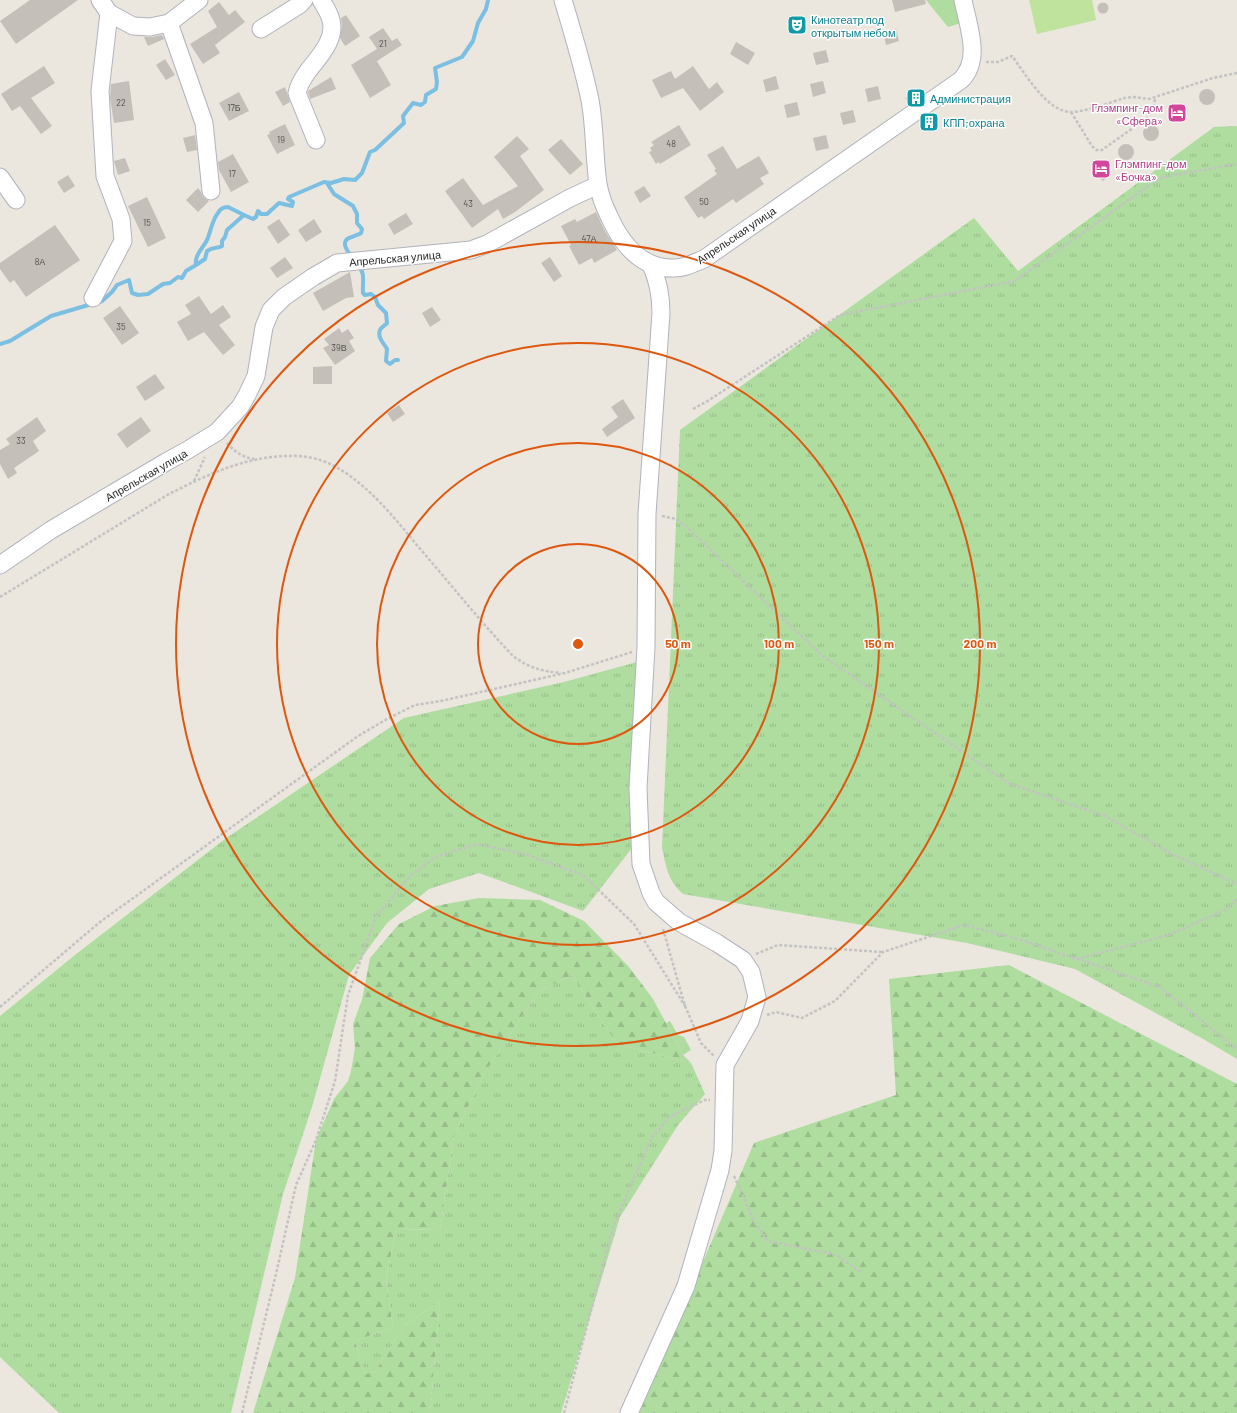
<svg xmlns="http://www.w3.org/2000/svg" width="1237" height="1413" font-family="Barlow,sans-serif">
<defs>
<pattern id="grass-tufts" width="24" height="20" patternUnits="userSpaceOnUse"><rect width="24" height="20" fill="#afdc9f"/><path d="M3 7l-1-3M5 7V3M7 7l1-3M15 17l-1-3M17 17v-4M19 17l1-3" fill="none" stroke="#97bd89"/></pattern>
<pattern id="forest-firs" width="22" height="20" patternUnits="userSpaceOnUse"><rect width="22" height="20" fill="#afdc9f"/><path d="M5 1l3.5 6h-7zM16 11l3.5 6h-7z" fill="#97bd89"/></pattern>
</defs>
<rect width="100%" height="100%" fill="#ebe6de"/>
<path fill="url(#grass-tufts)" d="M1237,126V1059L1205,1040L1075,969L967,943L683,894C667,879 667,869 662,848L680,430L974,218L1018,271L1214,127Z
M637,662L632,848L583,911L479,873L429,889L387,923L349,975L312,1107L283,1194L231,1413H59L0,1357V1016L75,955L225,839L404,718L564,682Z
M572,975L617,1044L691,1063L705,1094L678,1125L620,1217L561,1413H430L440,1301L404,1326L375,1372L365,1374L355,1341L393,1327L386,1280L396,1229L440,1230L454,1135L484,1074L538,992Z"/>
<path fill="url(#forest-firs)" d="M479,898L540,900L584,921L629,967L653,999L683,1055L691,1063L617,1044L572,975L538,992L484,1074L454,1135L440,1230L396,1229L386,1280L393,1327L355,1341L365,1374L375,1372L404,1326L440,1301L430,1413H253L295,1278L316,1140L334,1099L348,1081L351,1071L355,1048L353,1024L362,1000L370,958L399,924L435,906Z
M1009,965L1237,1084V1413H638L754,1143L896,1095L889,979Z"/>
<path fill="#afdc9f" d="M926,0H954L961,23L948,27Z
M670,1021L678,1035L684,1037L691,1050L683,1055L666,1023Z"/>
<path fill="#bfe29c" d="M1029,0H1092L1096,20L1037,34Z"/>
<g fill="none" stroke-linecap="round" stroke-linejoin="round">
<path stroke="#7bbfe3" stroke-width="4" d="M327,183L334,194L353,206L357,214V223L362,229L361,233C358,235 356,235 352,237C339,240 347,251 352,257
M196,265L205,259L207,251C214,246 217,249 222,246V241L225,237L227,230L244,215L253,219L256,217L258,211L261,214H267L279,203L292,206L293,202L288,199L289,197L324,182L331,183L344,179L355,180L362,173L370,152L375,150L404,123L403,116L413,103L421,105L425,102L426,95L436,89L437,82L435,68L462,57L473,41L478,23L486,9L488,0
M358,266C366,272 362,284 363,293L365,295L371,294L375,297L378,305L386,313L387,323C386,325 381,327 380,330C377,338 384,343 387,349L386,361L390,364L395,360H398
M0,344L10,341L51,316L102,301L112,292L117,285L129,280L132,293L138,295L148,294L163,284L170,283L178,277L182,278L186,271L196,265C194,256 203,248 207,240C211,231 212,220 218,213C220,209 224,207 228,207L244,215"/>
</g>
<path fill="#c4c0b9" d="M30,0H78L16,44L0,21Z
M892,0H925L926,4L895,12Z
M219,2L229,15L235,10L245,22L215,45L220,53L203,64L190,44L217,27L208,11Z
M1097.5 8a5.5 5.5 0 1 1 11 0a5.5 5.5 0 1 1-11 0Z
M346,15L360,36L345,46L340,38L342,25L341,18Z
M383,28L392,41L397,38L402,45L377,61L391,85L370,98L351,65L377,49L369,37Z
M896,29L899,41L886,45L883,32Z
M162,35L164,39L148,46L144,37H152Z
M736,42L755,53L748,65L730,54Z
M826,50L829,62L816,65L813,53Z
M165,59L175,75L166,80L156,65Z
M44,66L55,83L31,98L52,126L41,134L20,106L12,111L1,94Z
M693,66L709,89L717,82L724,92L700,111L683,88L661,98L652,80L671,71L675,79Z
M776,76L779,89L766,92L763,80Z
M331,77L336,89L310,99L308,92V91Z
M129,81L134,120L114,123L110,98L111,84Z
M823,81L826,93L813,97L810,84Z
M878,86L881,99L868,102L865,89Z
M285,87L290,102L283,106L275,92Z
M920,88L924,94L909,104L905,98Z
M1199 97a8 8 0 1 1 16 0a8 8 0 1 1-16 0Z
M239,92L249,111L229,121L219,103Z
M797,102L800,115L787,118L784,105Z
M1169 112a8 8 0 1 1 16 0a8 8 0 1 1-16 0Z
M853,110L856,122L843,125L840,113Z
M930,114L938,126L929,132L921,120Z
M285,124L295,145L277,154L267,135L270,134L269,132Z
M679,125L691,145L660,164L659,162L656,164L649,152L652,151L650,148L654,145L651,142Z
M1143 133a8 8 0 1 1 16 0a8 8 0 1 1-16 0Z
M195,135L197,150L187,152L183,138Z
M826,135L829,148L816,151L813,138Z
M517,136L529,149L520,156L544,190L515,212L503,219L498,209L472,228L445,191L463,178L483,205L518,186L494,157Z
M561,139L583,164L570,175L548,150Z
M1118 152a8 8 0 1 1 16 0a8 8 0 1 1-16 0Z
M723,146L737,169L759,156L769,173L760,178L764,184L736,203L733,199L704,219L702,216L698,218L684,197L717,174L714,170L716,169L707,155Z
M233,154L249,182L231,192L219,170L218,162Z
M125,158L130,171L118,175L114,161Z
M1100,160L1108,165L1111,174L1103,181L1095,174L1092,167Z
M68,175L75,186L64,193L57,182Z
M644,186L651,196L640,203L634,192Z
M198,188L201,192L203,197L209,201L198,212L186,200Z
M147,197L166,238L148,247L128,206Z
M596,212L605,231L617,250L594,263L592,258L579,265L569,246L571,245L561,226L575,219L577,222Z
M406,213L413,224L394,235L388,224Z
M279,219L290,235L278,244L267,227Z
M314,219L322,232L306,242L298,230Z
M55,225L80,260L26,297L14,280L10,283L0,269V263Z
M285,257L293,268L277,278L270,268Z
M550,257L562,276L554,282L541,263Z
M350,272L354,297L346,298L323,311L313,293Z
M199,296L211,314L223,305L231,317L219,325L235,345L223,355L204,332L188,341L177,322L191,314L185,305Z
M120,306L139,333L122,345L103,318Z
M432,307L441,320L430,327L422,313Z
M339,328L342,333L348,329L354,338L349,341L355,351L335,365L323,348L329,345L324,339Z
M332,366V384H313V367Z
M155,374L165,388L145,401L136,387Z
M623,399L635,418L607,437L602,429L618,417L611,407Z
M399,405L405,414L393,422L387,413Z
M37,417L46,431L33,441L39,451L14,468L17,473L8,479L0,464V450L10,444L6,439Z
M141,417L151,431L127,448L117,434Z"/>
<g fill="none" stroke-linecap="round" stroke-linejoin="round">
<g stroke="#b1b3bd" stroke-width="19">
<path id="minor" d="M563,0C573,33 583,66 590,100C595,127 594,156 598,184C600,195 604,206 609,216C621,243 640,268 672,268C683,269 694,263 704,259L961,80C982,59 968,26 963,0
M109,13L133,26L150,27L169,23L199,0
M169,23L204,123L211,191
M261,29L299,5L304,0
M316,140L297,93C299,84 303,78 308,71C320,56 338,37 330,17C328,11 324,5 321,0
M0,177L16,200
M93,298L123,241L121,219L105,176L100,91L109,13L100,0
M0,565L51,530L166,462L186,451L217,432L240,407L247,395L256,376L264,327L271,310L284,297L313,277L337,263L471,250L487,244L570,198L598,185
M629,1413L686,1286L720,1170L723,1151L725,1065L750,1021L757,997L751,972L743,960L717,943L679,922L656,902L651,893L641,864L638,788L646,647L647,514L661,313C661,296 658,280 651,265"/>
</g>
<path stroke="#c3c3c3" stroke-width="2.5" stroke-dasharray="3 2" stroke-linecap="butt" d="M986,62H998L1012,56C1025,73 1047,112 1071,112C1086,112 1110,102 1125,98L1133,97L1149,99L1213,78L1237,73
M1071,112L1092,146L1096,150H1102L1147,118L1154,108L1155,98
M693,409L706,402L840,315L1015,281L1158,179L1169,176L1237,164
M227,443C235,452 242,457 254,459
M194,481L205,457
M662,516L676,519L687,527L763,600L823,656L1008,783L1105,816L1174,855L1237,884
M0,597L169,494C207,475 246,456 289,456C304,455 322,459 336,467C368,485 393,516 416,544C448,581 479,620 513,656C529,668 541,671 561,673
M663,929L685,1006L701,1043L714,1056
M756,954L778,945L882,952
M1078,959L1160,987L1237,1049
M0,1007L100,922L358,736L387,719L415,705L441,701L565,673L632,652
M767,1015L776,1012L802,1018L835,1001L883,952L964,925L1019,939L1076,959L1169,935L1227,909L1237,899
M734,1176L755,1223L768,1241L837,1255L860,1272
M242,1413L276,1274L296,1185L316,1140L335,1081L348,995L376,917L408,878L435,857L477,844L525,854L583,875L634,924L685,1006
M564,1413L613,1227L652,1137L671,1116L705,1100H710"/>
<use href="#minor" stroke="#fff" stroke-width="17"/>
</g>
<g fill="none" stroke="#de570e" stroke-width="2">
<circle cx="578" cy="644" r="100"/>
<circle cx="578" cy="644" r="201"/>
<circle cx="578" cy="644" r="301"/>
<circle cx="578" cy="644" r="402"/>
</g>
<defs>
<g id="theatre-square" transform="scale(1)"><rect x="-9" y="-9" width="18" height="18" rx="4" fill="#0f9aa8" stroke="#fff"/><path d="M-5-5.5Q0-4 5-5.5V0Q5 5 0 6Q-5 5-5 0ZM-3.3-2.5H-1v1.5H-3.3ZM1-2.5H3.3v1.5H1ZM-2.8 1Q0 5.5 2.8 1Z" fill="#fff"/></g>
<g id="building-square" transform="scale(1)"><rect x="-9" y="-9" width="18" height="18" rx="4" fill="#0f9aa8" stroke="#fff"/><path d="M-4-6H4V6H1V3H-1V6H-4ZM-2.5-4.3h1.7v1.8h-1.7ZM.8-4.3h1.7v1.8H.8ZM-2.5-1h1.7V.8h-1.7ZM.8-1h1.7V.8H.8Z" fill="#fff"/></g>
<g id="hotel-square" transform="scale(1)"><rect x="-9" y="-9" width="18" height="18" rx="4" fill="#d1479c" stroke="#fff"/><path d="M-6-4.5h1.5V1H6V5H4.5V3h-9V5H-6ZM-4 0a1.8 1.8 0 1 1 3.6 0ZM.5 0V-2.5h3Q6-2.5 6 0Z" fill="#fff"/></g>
</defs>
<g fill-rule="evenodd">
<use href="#theatre-square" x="797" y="25"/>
<use href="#building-square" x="916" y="98"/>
<use href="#hotel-square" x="1177" y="113"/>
<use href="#building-square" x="929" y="122"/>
<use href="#hotel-square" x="1101" y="169"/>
</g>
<g text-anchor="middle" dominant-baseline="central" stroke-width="3" stroke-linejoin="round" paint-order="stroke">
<g font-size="9" fill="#50504e">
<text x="383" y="43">21</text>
<text x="121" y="102">22</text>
<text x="234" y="107">17Б</text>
<text x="281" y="139">19</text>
<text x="671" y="143">48</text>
<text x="232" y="173">17</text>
<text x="704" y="201">50</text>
<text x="468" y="203">43</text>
<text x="147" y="222">15</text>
<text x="589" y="238">47А</text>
<text x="40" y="261">8А</text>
<text x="121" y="326">35</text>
<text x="339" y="347">39В</text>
<text x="21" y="440">33</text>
</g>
<g font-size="11" fill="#0d838f" stroke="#fff" text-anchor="start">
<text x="811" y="19">Кинотеатр под<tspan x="811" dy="13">открытым небом</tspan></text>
<text x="930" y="98">Администрация</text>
<text x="943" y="122">КПП;охрана</text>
</g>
<g font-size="11" fill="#b23c85" stroke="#fff" text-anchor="end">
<text x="1163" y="107">Глэмпинг-дом<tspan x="1163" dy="13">«Сфера»</tspan></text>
<text x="1115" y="163" text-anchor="start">Глэмпинг-дом<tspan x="1115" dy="13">«Бочка»</tspan></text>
</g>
<g font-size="11" fill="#2a2a2a" stroke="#fff">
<text transform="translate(736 235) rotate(-34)">Апрельская улица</text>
<text transform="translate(395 258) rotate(-5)">Апрельская улица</text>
<text transform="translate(146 475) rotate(-30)">Апрельская улица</text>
</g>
</g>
<circle cx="578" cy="644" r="6" fill="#de570e" stroke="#fff" stroke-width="2"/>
<g font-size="12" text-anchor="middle" font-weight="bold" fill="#de570e" stroke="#fff" stroke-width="3" stroke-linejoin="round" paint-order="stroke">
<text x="678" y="648">50 m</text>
<text x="779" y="648">100 m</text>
<text x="879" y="648">150 m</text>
<text x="980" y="648">200 m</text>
</g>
</svg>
